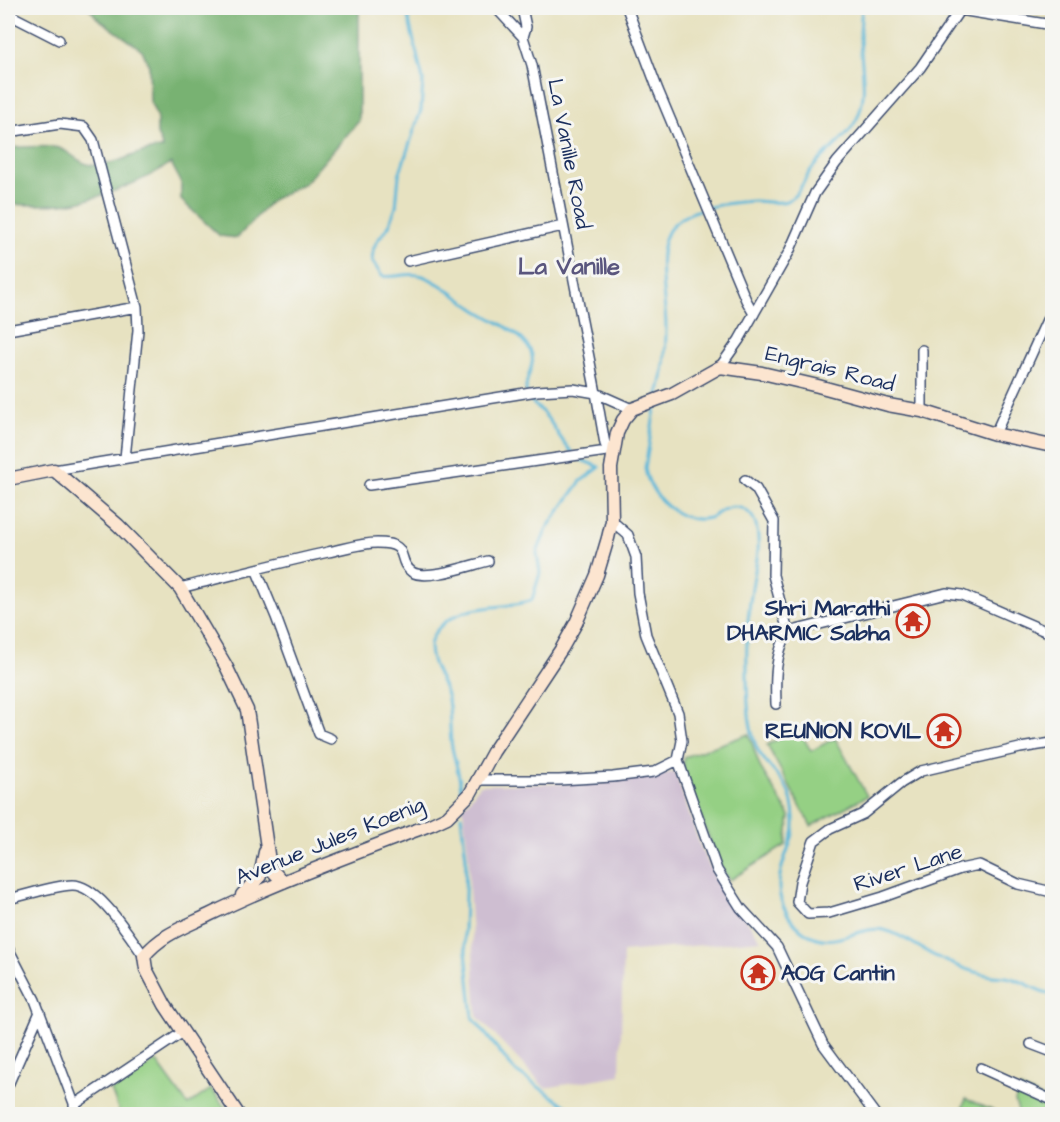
<svg xmlns="http://www.w3.org/2000/svg" width="1060" height="1122" font-family="'Architects Daughter',sans-serif">
<rect width="100%" height="100%" fill="#f6f6f2"/>
<filter id="ink" filterUnits="userSpaceOnUse"><feTurbulence type="fractalNoise" baseFrequency=".0167" numOctaves="2"/><feDisplacementMap in="SourceGraphic" scale="12" xChannelSelector="R" yChannelSelector="G"/><feConvolveMatrix kernelMatrix="1 2 1 2 8 2 1 2 1" color-interpolation-filters="sRGB"/></filter>
<filter id="wash" filterUnits="userSpaceOnUse"><feTurbulence type="fractalNoise" baseFrequency=".008" numOctaves="4" result="noise"/><feDisplacementMap in="SourceGraphic" scale="24" xChannelSelector="R" yChannelSelector="G"/><feGaussianBlur stdDeviation="1.35" result="paint"/><feColorMatrix in="noise" values="0 0 0 0 0 0 0 0 0 0 0 0 0 0 0 0 0 1.4 0 .05"/><feComposite in="paint" operator="in"/></filter>
<g filter="url(#wash)">
<rect width="100%" height="100%" fill="#e7e2c1"/>
<path fill="#cebed1" d="M675,772L700,846L713,874L761,940L623,952L620,1075L545,1088L477,1016L469,890V860L463,808L480,785L602,783Z"/>
<path fill="#95d084" stroke="#588071" stroke-width="1.5" d="M798,728L811,751L835,738L867,796L811,826L767,745Z
M749,734L760,767L790,816L786,845L730,880L721,868L683,772L684,757Z
M156,1061L188,1105L211,1089L227,1110L221,1114H120L111,1090Z
M1020,1088L1052,1102V1114H1019L1015,1101Z
M966,1099L1001,1114H960Z"/>
<path fill="#78b272" stroke="#4a7068" stroke-width="1.5" d="M89,8H359V121L305,183L272,200L237,238L220,236L181,200V182L171,163C144,181 109,195 77,202C54,206 30,205 8,204V148C24,147 43,145 59,148C70,151 80,165 92,165C117,167 137,149 163,148L157,134V117L150,101L149,66L142,50L97,18Z"/>
<g fill="none" stroke-linecap="round" stroke-linejoin="round">
<path stroke="#5bb7d9" stroke-width="3" d="M406,8L423,80L421,110L399,175L396,207L389,226L377,241L373,250L372,261L382,276C395,279 409,271 423,276C441,283 457,297 474,308C491,320 522,331 531,352C536,364 526,376 526,388C526,393 528,397 531,401C535,406 540,409 544,414C556,427 561,443 574,454
M658,394C665,372 666,350 666,327C666,297 652,248 673,225C690,207 731,202 754,201C763,201 773,203 782,202C798,200 803,181 811,170C824,153 843,142 854,124C870,98 861,68 860,39C860,29 861,18 862,8
M656,403L645,468C649,496 679,525 709,518C715,516 720,511 725,509C739,503 752,511 756,525C762,547 755,567 752,588C748,613 746,639 747,665C747,690 747,722 756,746C763,765 788,779 792,803C794,811 795,826 793,834C787,855 774,877 781,900C787,918 800,933 817,938C840,945 863,925 884,930C905,935 922,951 941,959C956,966 976,973 992,976C998,977 1005,976 1010,978C1025,981 1037,992 1052,994
M579,459L599,467
M461,791C460,772 453,758 451,741C449,726 451,710 447,695C442,679 430,665 430,647C431,633 443,622 455,616C480,604 507,609 532,600L540,573L537,553L547,528L581,481L599,468
M461,816L466,858L464,933L473,1018L515,1071L578,1114"/>
</g>
</g>
<g filter="url(#ink)">
<g fill="none" stroke-linecap="round" stroke-linejoin="round">
<g stroke="#3a4a6d" stroke-width="12">
<path id="street" d="M496,8L523,37L532,65L596,393L605,444L614,450
M522,8L526,27L523,37
M627,8L658,90L746,300L754,314
M960,10L1052,25
M8,14L59,40
M8,132L60,124L84,127L93,140L137,307L138,330L125,458
M408,261L563,226
M8,330L137,307
M922,350V411
M720,367L739,340L789,252L815,193L837,162L920,68L961,8
M995,434L1052,309
M54,470L537,391L573,389L596,393L632,409
M745,480L756,489L774,521L773,575L788,632
M369,485L614,450
M256,569L276,617L319,734L331,739
M180,588C229,576 278,563 328,552C343,549 361,543 377,543C412,543 395,560 412,572C427,581 471,565 488,561
M776,704C775,679 775,654 788,632L946,593L962,595L1052,634
M1052,743L1020,748L921,771L901,783L863,814L830,829L814,841L800,882L797,902L808,914L829,913L883,897L960,869L979,865L1018,884L1052,892
M678,760L717,870L741,908L777,947L823,1044L875,1114
M478,780H559L613,777L654,772L678,760L682,741L678,713L646,635L638,593L636,557L628,535L612,521
M8,899C27,895 52,886 72,885C98,884 130,937 144,956
M8,948L35,1000L78,1114
M1031,1044L1052,1052
M981,1068L1052,1100
M8,1085L40,1012
M74,1105L183,1032"/>
</g>
<g stroke="#3a4a6d" stroke-width="15">
<path id="secondary" d="M8,479L54,470L118,525L180,588L226,666L247,710L270,868L283,882
M242,895L260,876L265,852
M238,1114L165,1005L146,969L144,956C162,934 185,927 209,915C281,880 357,853 432,824L447,817L470,794L493,752L562,648L576,623L597,575L608,538L612,521L611,468L617,433L623,420L632,409L672,394L720,367L762,373L818,386L888,405L922,411L995,434L1052,446"/>
</g>
<use href="#street" stroke="#fff" stroke-width="9"/>
<use href="#secondary" stroke="#fce5d0" stroke-width="12"/>
</g>
</g>
<defs>
<g id="temple-ring" transform="scale(1.725)"><circle r="9.5" fill="#f6f6f2" stroke="#c8321e" stroke-width="1.5"/><path d="M0-6L5-2H3V0L6.5 2.5H4V6H1.5V3h-3V6H-4V2.5H-6.5L-3 0V-2H-5Z" fill="#c8321e"/></g>
</defs>
<g fill-rule="evenodd">
<use href="#temple-ring" x="913" y="621"/>
<use href="#temple-ring" x="944" y="731"/>
<use href="#temple-ring" x="758" y="973"/>
</g>
<g text-anchor="middle" dominant-baseline="central" stroke-width="6" stroke-linejoin="round" paint-order="stroke">
<g font-size="22" fill="#1b2f5e" stroke="#f6f6f2">
<text transform="translate(569 154) rotate(79)">La Vanille Road</text>
<text transform="translate(830 369) rotate(14)">Engrais Road</text>
<text transform="translate(330 841) rotate(-22)">Avenue Jules Koenig</text>
<text transform="translate(908 868) rotate(-18)">River Lane</text>
</g>
<g font-size="22" font-weight="bold" fill="#1b2f5e" stroke="#f6f6f2" text-anchor="end">
<text x="890" y="608">Shri Marathi<tspan x="890" dy="25">DHARMIC Sabha</tspan></text>
<text x="921" y="731">REUNION KOVIL</text>
<text x="781" y="973" text-anchor="start">AOG Cantin</text>
</g>
<g font-size="24" font-weight="bold" fill="#5a567e" stroke="#f6f6f2">
<text x="569" y="267">La Vanille</text>
</g>
</g>
<rect width="1060" height="1122" fill="none" stroke="#f6f6f2" stroke-width="30"/>
</svg>
